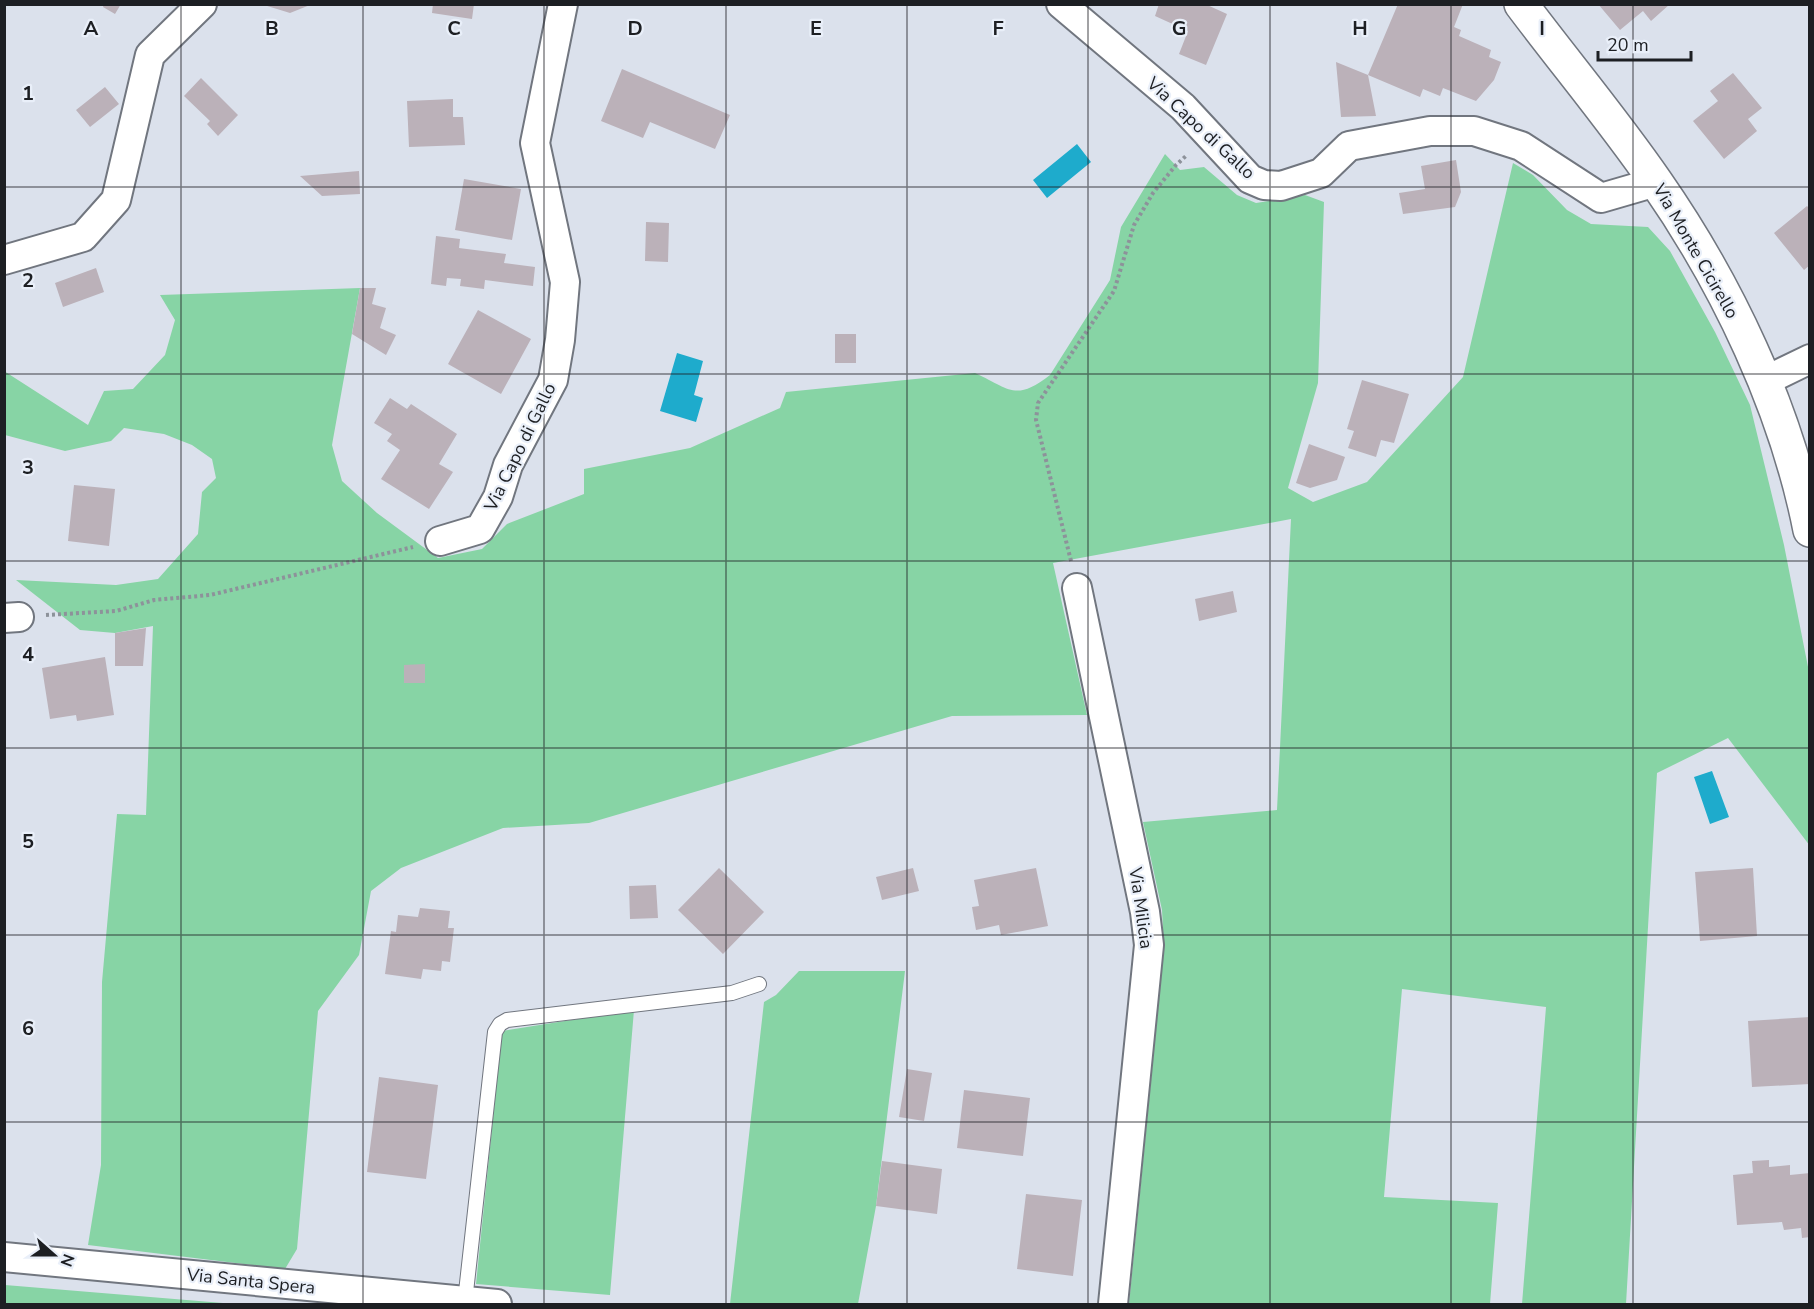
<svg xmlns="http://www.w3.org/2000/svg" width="1814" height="1309" font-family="'Nunito Sans',sans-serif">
<rect width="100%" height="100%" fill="#dbe1ec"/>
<path fill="#87d4a5" d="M1165,154L1180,170L1204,167L1237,195L1256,203L1305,195L1324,202L1318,383L1288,488L1313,502L1367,482L1463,377L1513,163L1533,175L1567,210L1591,224L1648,227L1670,251L1715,332L1750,405L1784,545L1809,672L1810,846L1728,738L1657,773L1626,1304H1522L1546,1007L1402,989L1384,1197L1498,1203L1490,1304H1129L1164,948L1162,910L1143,822L1277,810L1291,519L1053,563L1087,715L952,716L589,823L503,828L401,868L371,891L359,955L318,1011L297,1249L285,1269L88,1245L101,1165L102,982L117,814L146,815L153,626L115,633L80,630L16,580L116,585L158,579L198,534L202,492L216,478L212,459L192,445L164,434L124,428L111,441L65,451L5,435L4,371L88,425L104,391L133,389L165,355L175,320L160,295L360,288L332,445L342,481L377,513L438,558L482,549L507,524L584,494V469L690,448L780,408L786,392L975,373C1010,389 1015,402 1050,375L1110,280L1121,227Z
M799,971H905L876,1206L858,1304H730L764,1002L776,995Z
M634,1010L610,1295L476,1284L502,1031Z
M5,1285L235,1304H5Z"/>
<path fill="#1eabcc" d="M1077,144L1091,162L1047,198L1033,180Z
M677,353L703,361L694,395L703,398L696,422L660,411Z
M1712,771L1729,817L1710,824L1694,777Z"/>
<path fill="#bbb1b9" d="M104,4H121L115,14L103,7Z
M433,4H474L472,19L432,13Z
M1159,4H1205L1227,14L1206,65L1179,54L1188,31L1155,16Z
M1398,4H1463L1454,27L1461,30L1459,36L1491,50L1489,57L1501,62L1494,80L1476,101L1443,88L1440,96L1423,89L1420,97L1368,75Z
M1598,4H1670L1651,21L1643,11L1620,30Z
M264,5H310L290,13Z
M1336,62L1368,75L1376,116L1341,117Z
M622,69L730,115L715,149L650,122L643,138L601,121Z
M1733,73L1762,108L1748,119L1757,131L1724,159L1693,121L1718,101L1710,91Z
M201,78L238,115L218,136L207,124L210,121L184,96Z
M105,87L119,104L90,127L76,110Z
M453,99V117H463L465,145L409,147L407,101Z
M1456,160L1461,192L1455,207L1403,214L1399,193L1425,189L1421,166Z
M359,171L360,194L322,196L300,176Z
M464,179L521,189L512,240L455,230Z
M1807,206L1810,209V265L1804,270L1774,233Z
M646,222L669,223L668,262L645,261Z
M436,236L460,239L459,248L506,254L504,263L535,267L533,286L485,280L484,289L460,286L461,279L447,278L446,286L431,284Z
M96,268L104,292L63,307L55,283Z
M360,288H376L372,304L386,308L380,328L396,335L386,355L352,334Z
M478,310L531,339L501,394L448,364Z
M835,334H856V363H835Z
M1362,380L1409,394L1394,443L1381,440L1376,457L1348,448L1354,431L1347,429Z
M390,398L407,409L411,404L457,434L439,464L453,472L429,509L381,479L400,450L387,441L392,434L374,423Z
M1309,444L1345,457L1337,480L1310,488L1296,483Z
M74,485L115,489L109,546L68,541Z
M1233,591L1237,612L1199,621L1195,599Z
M146,628L143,666H115V633Z
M105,657L114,715L77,721L76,715L50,719L42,668Z
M425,664V683H404V665Z
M719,868L764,912L723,954L678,910Z
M913,868L919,891L882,900L876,877Z
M1036,868L1048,926L1001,935L999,925L976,930L972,907L979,906L974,880Z
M1753,868L1757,936L1700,941L1695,872Z
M656,885L658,918L630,919L629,886Z
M420,908L450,911L448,928H454L450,962L442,961L441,971L423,969L421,979L385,974L391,931L396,932L398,915L418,917Z
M1810,1017V1084L1752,1087L1748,1021Z
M907,1069L932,1073L924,1121L899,1117Z
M379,1077L438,1085L426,1179L367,1172Z
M964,1090L1030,1098L1023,1156L957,1148Z
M1769,1160V1167L1790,1165V1175L1810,1173V1237L1802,1238L1801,1228L1784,1230L1782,1222L1737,1225L1733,1175L1753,1173L1752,1161Z
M882,1161L942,1169L937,1214L876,1206Z
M1026,1194L1082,1200L1073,1276L1017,1269Z"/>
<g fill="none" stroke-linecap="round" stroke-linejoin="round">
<g stroke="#71767f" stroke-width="16">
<path id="service" d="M465,1301L495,1032L500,1024L507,1020L732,993L759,984"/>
</g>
<g stroke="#71767f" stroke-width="32">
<path id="minor" d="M1061,4L1183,107L1250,179L1264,185L1281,186L1321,173L1349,146L1430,131H1474L1521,146L1601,198L1656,182
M4,260L83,237L116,200L150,55L202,4
M1765,381L1810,359
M440,541L480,529L498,497L508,465L553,380L560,340L565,282L535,143L563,4
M1077,588L1145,912L1149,945L1113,1304
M4,618L19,617
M4,1257L497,1304"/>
</g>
<g stroke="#71767f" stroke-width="36">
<path id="tertiary" d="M1521,4C1566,64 1614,121 1656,182C1727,284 1786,408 1810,530"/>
</g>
<path stroke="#8d929a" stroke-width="4" stroke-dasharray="3 3" stroke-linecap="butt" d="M1071,561L1036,420L1038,403L1114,291L1134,225L1153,193L1176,165L1187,155
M46,615L116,611L154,600L210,595L413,547"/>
<use href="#service" stroke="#fff" stroke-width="14"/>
<use href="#minor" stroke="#fff" stroke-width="28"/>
<use href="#tertiary" stroke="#fff" stroke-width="33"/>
</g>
<path fill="none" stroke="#1d1f23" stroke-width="1.5" stroke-opacity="0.55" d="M181,4V1304M363,4V1304M544,4V1304M726,4V1304M907,4V1304M1088,4V1304M1270,4V1304M1451,4V1304M1633,4V1304M4,187H1810M4,374H1810M4,561H1810M4,748H1810M4,935H1810M4,1122H1810"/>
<g text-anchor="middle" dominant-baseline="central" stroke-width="4.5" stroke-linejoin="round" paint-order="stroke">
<g font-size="18" fill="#1d1f23" stroke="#e9eff9">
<text transform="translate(1201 128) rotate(43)">Via Capo di Gallo</text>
<text transform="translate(1696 251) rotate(60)">Via Monte Cicirello</text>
<text transform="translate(520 447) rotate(-64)">Via Capo di Gallo</text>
<text transform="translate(1141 908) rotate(82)">Via Milicia</text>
<text transform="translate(251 1281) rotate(6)">Via Santa Spera</text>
</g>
</g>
<g font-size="20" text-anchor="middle" font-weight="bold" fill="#1d1f23" stroke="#e9eff9" stroke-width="4.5" stroke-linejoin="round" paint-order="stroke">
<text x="91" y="35">A</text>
<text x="272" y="35">B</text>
<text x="454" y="35">C</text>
<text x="635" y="35">D</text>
<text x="816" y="35">E</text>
<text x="998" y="35">F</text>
<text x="1179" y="35">G</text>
<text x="1360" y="35">H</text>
<text x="1542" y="35">I</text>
<text x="28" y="100">1</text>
<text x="28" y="287">2</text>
<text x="28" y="474">3</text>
<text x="28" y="661">4</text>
<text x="28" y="848">5</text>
<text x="28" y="1035">6</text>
</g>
<rect width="1814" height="1309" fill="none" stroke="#1d1f23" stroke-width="12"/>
<g transform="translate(54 1255) rotate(111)" stroke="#e9eff9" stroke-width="4.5" paint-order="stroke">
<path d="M0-4.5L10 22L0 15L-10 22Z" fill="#1d1f23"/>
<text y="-9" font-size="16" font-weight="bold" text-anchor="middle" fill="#1d1f23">N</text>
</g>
<path d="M1598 51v9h93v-9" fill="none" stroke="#1d1f23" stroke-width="3"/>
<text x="1607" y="51" font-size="18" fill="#1d1f23" stroke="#e9eff9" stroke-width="4.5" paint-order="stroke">20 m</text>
</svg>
